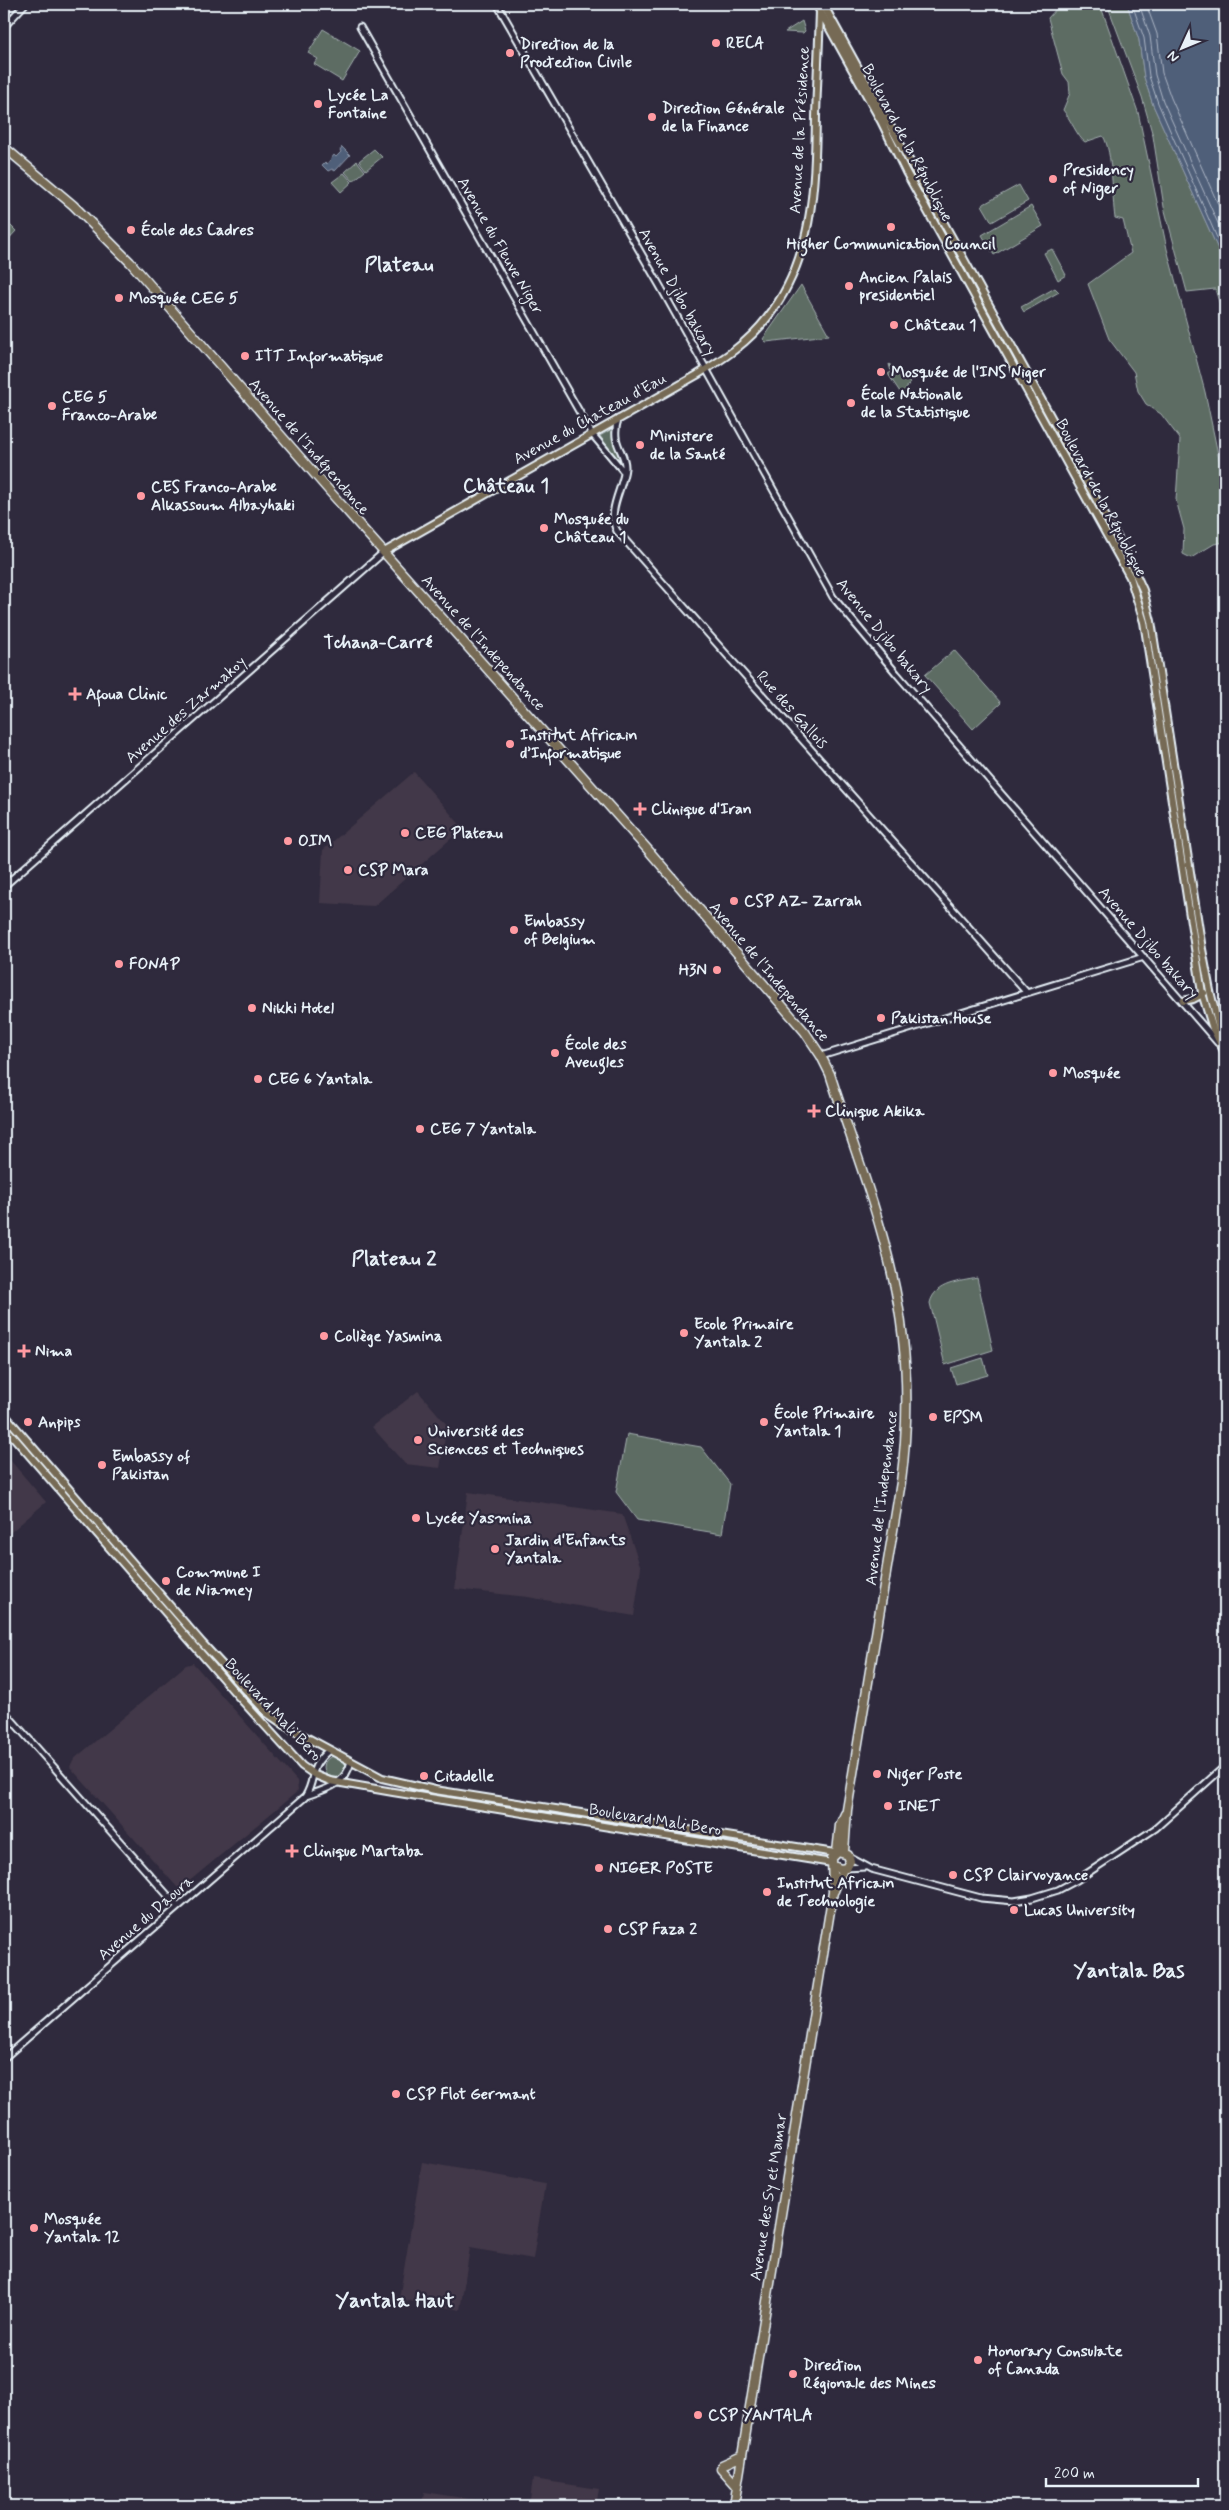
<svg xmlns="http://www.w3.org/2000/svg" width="1229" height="2510" font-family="Mynerve,sans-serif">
<rect width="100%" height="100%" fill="#2f2a3d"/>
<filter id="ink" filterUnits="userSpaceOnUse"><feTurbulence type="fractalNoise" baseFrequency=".02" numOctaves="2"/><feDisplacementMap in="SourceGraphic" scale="10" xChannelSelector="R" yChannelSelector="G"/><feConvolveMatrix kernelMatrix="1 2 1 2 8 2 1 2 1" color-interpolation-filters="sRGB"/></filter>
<g filter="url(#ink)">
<path fill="#423848" d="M414,772L463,828L374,906L320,903L323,850Z
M418,1391L447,1425L440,1468L405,1464L372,1427Z
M10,1460L46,1502L4,1538V1465Z
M468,1492L622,1514L641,1568L634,1616L528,1597L455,1589Z
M193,1663L297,1781L298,1791L181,1888L177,1887L70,1767L73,1760L186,1665Z
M422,2162L545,2184L533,2259L470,2248L460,2310L399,2299Z
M533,2479L599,2489L596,2506H529Z
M424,2492L514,2506H422Z"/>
<path fill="#5d6c63" stroke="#a2aeae" d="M1075,4H1100L1138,112L1167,249L1205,392L1225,488V542L1214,544L1191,558L1183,554L1184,529L1176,500L1180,439L1161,414L1146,404L1138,391L1134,372L1109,339L1088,284L1131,253L1123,220L1115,218C1112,198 1113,151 1103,136L1085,142C1078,138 1070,118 1063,110L1070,93L1069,82L1063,74L1048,18L1058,7Z
M1107,4H1127L1139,40L1144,77L1153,105L1218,249L1225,272V321L1215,289L1187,292L1164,207L1153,136L1142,97Z
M802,21L805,31L803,33L785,32Z
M323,29L360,51L342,81L314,64L318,59L308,53Z
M374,149L382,157L366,170L359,161Z
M357,161L365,171L353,181L345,172Z
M344,173L352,182L341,192L332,182Z
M1019,185L1028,201L992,222L982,205Z
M1031,206L1043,226L994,255L982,235Z
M4,219L16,231L5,243L4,242Z
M1052,249L1066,275L1058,280L1044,253Z
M801,285L829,335L766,342L763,339Z
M1055,288L1059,292L1024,312L1021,307Z
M889,364L910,382L902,395L888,374L891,372Z
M612,429L614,441L624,465L622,466L600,436Z
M954,650L1001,703L973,729L925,675Z
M977,1278L993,1350L945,1365L930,1303C935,1282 960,1282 977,1278Z
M983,1358L988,1375L956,1384L951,1368Z
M627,1434L701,1447L730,1484L722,1534L637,1520L616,1492Z
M324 1767a11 11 0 1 1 22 0a11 11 0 1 1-22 0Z"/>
<path fill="#505e79" stroke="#8d99ac" d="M1127,4H1225V272L1218,249L1153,105L1144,77L1139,40Z
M342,147L350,155L335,171L332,169L328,171L322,165L325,162L327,164L334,155L336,157L341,152L340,150Z"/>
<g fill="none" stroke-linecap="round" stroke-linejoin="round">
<path stroke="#abb6c5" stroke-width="1" d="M1132,4L1144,38L1149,76L1158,103L1225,256
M1139,4L1150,36L1155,75L1163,101L1225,239
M1146,4L1157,34L1162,73L1171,98L1225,220"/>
<g stroke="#e8f1f8" stroke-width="9">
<path id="minor" d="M497,4L660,286L833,597L897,674L1218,1043
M4,27L25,4
M360,27L592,434L624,472
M618,419C610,446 626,451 625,468C623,489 606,511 617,531L1027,993
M4,886L384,552
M821,1056L1144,957
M4,1711L178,1907
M306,1796C326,1789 346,1785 351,1761
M849,1857L871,1869L981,1898L1014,1901L1032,1898L1058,1890L1077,1880L1156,1828L1225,1766
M846,1868L865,1867
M4,2058L305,1797C318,1776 306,1770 329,1750"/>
</g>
<g stroke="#e8f1f8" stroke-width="10">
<path id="major" d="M816,4L881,121L906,172L1130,577L1144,622L1202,993L1213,1029L1225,1053
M823,4L1127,555L1143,590L1151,621L1202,949L1210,991L1223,1044
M384,552L697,375C723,359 748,343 767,318C813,260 815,187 816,117C817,81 819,46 820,10
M1183,1001L1193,999L1204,993
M4,1414L202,1643L267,1713L289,1728L382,1778L435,1790L835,1853
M4,1426L238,1696L302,1766L315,1775L330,1781L393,1792L832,1863"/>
</g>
<g stroke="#e8f1f8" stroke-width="11">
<path id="highway" d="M4,147L73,205L130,262L332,494L649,851L805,1032L821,1056L830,1074C851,1140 877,1206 892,1274C908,1343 910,1413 901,1482L847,1810L844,1852
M837,1852L840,1825L845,1814
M834,1891L843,1869
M722,2465L742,2456
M721,2468L737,2486
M734,2506L833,1892L832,1858L838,1852L848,1855L850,1861L846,1868L840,1869L834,1866"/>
</g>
<use href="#minor" stroke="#2f2a3d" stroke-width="5"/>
<use href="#major" stroke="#766a54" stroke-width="6"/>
<use href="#highway" stroke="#766a54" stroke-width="8"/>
</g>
</g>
<g fill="#ff9aa2" stroke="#2f2a3d" stroke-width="2">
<circle cx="716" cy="43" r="5"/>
<circle cx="510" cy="53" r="5"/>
<circle cx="318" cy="104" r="5"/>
<circle cx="652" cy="117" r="5"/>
<circle cx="1053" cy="179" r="5"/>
<circle cx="891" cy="227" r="5"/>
<circle cx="131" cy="230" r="5"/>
<circle cx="849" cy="286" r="5"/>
<circle cx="119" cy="298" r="5"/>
<circle cx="894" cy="325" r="5"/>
<circle cx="245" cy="356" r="5"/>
<circle cx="881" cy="372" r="5"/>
<circle cx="851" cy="403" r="5"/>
<circle cx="52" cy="406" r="5"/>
<circle cx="640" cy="445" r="5"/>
<circle cx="141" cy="496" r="5"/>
<circle cx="544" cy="528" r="5"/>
<path d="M72.5 686.5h5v5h5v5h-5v5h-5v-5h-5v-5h5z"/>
<circle cx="510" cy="744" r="5"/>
<path d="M637.5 801.5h5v5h5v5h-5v5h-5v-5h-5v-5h5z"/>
<circle cx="405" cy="833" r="5"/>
<circle cx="288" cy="841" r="5"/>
<circle cx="348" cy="870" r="5"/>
<circle cx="734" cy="901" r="5"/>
<circle cx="514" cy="930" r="5"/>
<circle cx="119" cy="964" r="5"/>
<circle cx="717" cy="970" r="5"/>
<circle cx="252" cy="1008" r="5"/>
<circle cx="881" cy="1018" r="5"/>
<circle cx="555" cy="1053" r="5"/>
<circle cx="1053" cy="1073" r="5"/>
<circle cx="258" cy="1079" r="5"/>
<path d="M811.5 1103.5h5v5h5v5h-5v5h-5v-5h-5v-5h5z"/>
<circle cx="420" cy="1129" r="5"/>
<circle cx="684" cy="1333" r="5"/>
<circle cx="324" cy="1336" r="5"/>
<path d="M21.5 1343.5h5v5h5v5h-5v5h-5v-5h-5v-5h5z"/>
<circle cx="933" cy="1417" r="5"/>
<circle cx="28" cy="1422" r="5"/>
<circle cx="764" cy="1422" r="5"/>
<circle cx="418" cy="1440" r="5"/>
<circle cx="102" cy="1465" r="5"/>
<circle cx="416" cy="1518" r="5"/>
<circle cx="495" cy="1549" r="5"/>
<circle cx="166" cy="1581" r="5"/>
<circle cx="877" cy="1774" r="5"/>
<circle cx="424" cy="1776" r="5"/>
<circle cx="888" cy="1806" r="5"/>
<path d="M289.5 1843.5h5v5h5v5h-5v5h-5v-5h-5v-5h5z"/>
<circle cx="599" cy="1868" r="5"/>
<circle cx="953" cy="1875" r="5"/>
<circle cx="767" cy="1892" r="5"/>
<circle cx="1014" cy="1910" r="5"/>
<circle cx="608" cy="1929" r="5"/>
<circle cx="396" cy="2094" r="5"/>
<circle cx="34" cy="2228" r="5"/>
<circle cx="978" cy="2360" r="5"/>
<circle cx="793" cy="2374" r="5"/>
<circle cx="698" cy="2415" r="5"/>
</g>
<g text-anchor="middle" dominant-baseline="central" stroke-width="4.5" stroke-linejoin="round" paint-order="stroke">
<g font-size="16" font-weight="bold" fill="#e8f1f8" stroke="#2f2a3d" text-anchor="start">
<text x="726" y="43">RECA</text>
<text x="520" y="44">Direction de la<tspan x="520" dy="18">Proctection Civile</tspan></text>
<text x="328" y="95">Lycée La<tspan x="328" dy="18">Fontaine</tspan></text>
<text x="662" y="108">Direction Générale<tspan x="662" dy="18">de la Finance</tspan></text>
<text x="1063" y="170">Presidency<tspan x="1063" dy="18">of Niger</tspan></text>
<text x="141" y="230">École des Cadres</text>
<text x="891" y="244" text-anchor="middle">Higher Communication Council</text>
<text x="859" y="277">Ancien Palais<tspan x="859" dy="18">presidentiel</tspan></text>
<text x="129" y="298">Mosquée CEG 5</text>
<text x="904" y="325">Château 1</text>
<text x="255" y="356">ITT Informatique</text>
<text x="891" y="372">Mosquée de l'INS Niger</text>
<text x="861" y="394">École Nationale<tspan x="861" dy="18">de la Statistique</tspan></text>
<text x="62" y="397">CEG 5<tspan x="62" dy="18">Franco-Arabe</tspan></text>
<text x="650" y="436">Ministere<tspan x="650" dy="18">de la Santé</tspan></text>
<text x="151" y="487">CES Franco-Arabe<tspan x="151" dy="18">Alkassoum Albayhaki</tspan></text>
<text x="554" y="519">Mosquée du<tspan x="554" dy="18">Château 1</tspan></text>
<text x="86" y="694">Afoua Clinic</text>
<text x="520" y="735">Institut Africain<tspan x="520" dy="18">d’Informatique</tspan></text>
<text x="651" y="809">Clinique d'Iran</text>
<text x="415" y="833">CEG Plateau</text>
<text x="298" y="841">OIM</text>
<text x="358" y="870">CSP Mara</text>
<text x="744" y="901">CSP AZ- Zarrah</text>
<text x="524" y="921">Embassy<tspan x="524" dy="18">of Belgium</tspan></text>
<text x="129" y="964">FONAP</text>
<text x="707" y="970" text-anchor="end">H3N</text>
<text x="262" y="1008">Nikki Hotel</text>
<text x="891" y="1018">Pakistan House</text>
<text x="565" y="1044">École des<tspan x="565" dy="18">Aveugles</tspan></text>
<text x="1063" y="1073">Mosquée</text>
<text x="268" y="1079">CEG 6 Yantala</text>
<text x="825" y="1111">Clinique Akika</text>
<text x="430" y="1129">CEG 7 Yantala</text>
<text x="694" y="1324">Ecole Primaire<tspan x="694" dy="18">Yantala 2</tspan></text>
<text x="334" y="1336">Collège Yasmina</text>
<text x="35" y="1351">Nima</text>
<text x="774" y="1413">École Primaire<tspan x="774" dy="18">Yantala 1</tspan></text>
<text x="943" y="1417">EPSM</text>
<text x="38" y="1422">Anpips</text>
<text x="428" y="1431">Université des<tspan x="428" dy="18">Sciences et Techniques</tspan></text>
<text x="112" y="1456">Embassy of<tspan x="112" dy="18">Pakistan</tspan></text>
<text x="426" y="1518">Lycée Yasmina</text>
<text x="505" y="1540">Jardin d'Enfants<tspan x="505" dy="18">Yantala</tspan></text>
<text x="176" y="1572">Commune I<tspan x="176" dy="18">de Niamey</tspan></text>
<text x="887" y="1774">Niger Poste</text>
<text x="434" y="1776">Citadelle</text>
<text x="898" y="1806">INET</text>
<text x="303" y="1851">Clinique Martaba</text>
<text x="609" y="1868">NIGER POSTE</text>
<text x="963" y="1875">CSP Clairvoyance</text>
<text x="777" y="1883">Institut Africain<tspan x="777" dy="18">de Technologie</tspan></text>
<text x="1024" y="1910">Lucas University</text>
<text x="618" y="1929">CSP Faza 2</text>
<text x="406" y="2094">CSP Flot Germant</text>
<text x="44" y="2219">Mosquée<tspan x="44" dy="18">Yantala 12</tspan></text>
<text x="988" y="2351">Honorary Consulate<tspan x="988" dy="18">of Canada</tspan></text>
<text x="803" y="2365">Direction<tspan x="803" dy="18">Régionale des Mines</tspan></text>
<text x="708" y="2415">CSP YANTALA</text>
</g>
<g font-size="16" fill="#e8f1f8" stroke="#2f2a3d">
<text transform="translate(800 130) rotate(-87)">Avenue de la Présidence</text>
<text transform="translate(907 143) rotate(62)">Boulevard de la République</text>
<text transform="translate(500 246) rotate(60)">Avenue du Fleuve Niger</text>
<text transform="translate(677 292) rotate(61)">Avenue Djibo bakary</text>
<text transform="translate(590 419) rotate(-29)">Avenue du Chateau d'Eau</text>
<text transform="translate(309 447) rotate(49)">Avenue de l'Indépendance</text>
<text transform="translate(1101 498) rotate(62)">Boulevard de la République</text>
<text transform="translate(884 636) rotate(51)">Avenue Djibo bakary</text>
<text transform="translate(483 643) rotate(48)">Avenue de l'Independance</text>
<text transform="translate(186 710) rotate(-41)">Avenue des Zarmakoy</text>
<text transform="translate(792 710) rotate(48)">Rue des Gallois</text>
<text transform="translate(1148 943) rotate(49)">Avenue Djibo bakary</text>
<text transform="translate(769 972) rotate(50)">Avenue de l'Independance</text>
<text transform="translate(882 1498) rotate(-83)">Avenue de l'Independance</text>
<text transform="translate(273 1710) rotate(47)">Boulevard Mali Bero</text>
<text transform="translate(655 1820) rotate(9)">Boulevard Mali Bero</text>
<text transform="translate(146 1918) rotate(-41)">Avenue du Daoura</text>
<text transform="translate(769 2197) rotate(-81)">Avenue des Sy et Mamar</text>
</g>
<g font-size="18" font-weight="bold" fill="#e8f1f8" stroke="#2f2a3d">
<text x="378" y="643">Tchana-Carré</text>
</g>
<g font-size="19" font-weight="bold" fill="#e8f1f8" stroke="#2f2a3d">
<text x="506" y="486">Château 1</text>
</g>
<g font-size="21" font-weight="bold" fill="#e8f1f8" stroke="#2f2a3d">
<text x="399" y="265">Plateau</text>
<text x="394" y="1259">Plateau 2</text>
<text x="1129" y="1971">Yantala Bas</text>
<text x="395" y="2301">Yantala Haut</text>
</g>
</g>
<rect width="1229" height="2510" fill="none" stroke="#2f2a3d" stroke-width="20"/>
<rect x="10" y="10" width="1209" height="2490" fill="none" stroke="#e8f1f8" stroke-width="2" filter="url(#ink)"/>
<g transform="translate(1182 48) rotate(226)" stroke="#2f2a3d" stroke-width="4" paint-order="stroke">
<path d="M0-4L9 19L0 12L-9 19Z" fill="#e8f1f8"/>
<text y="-8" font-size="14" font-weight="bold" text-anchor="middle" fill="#e8f1f8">N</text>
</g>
<path d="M1046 2478v8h152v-8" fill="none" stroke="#e8f1f8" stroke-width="2.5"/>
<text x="1054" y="2478" font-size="15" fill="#e8f1f8" stroke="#2f2a3d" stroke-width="4" paint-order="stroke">200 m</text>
</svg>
